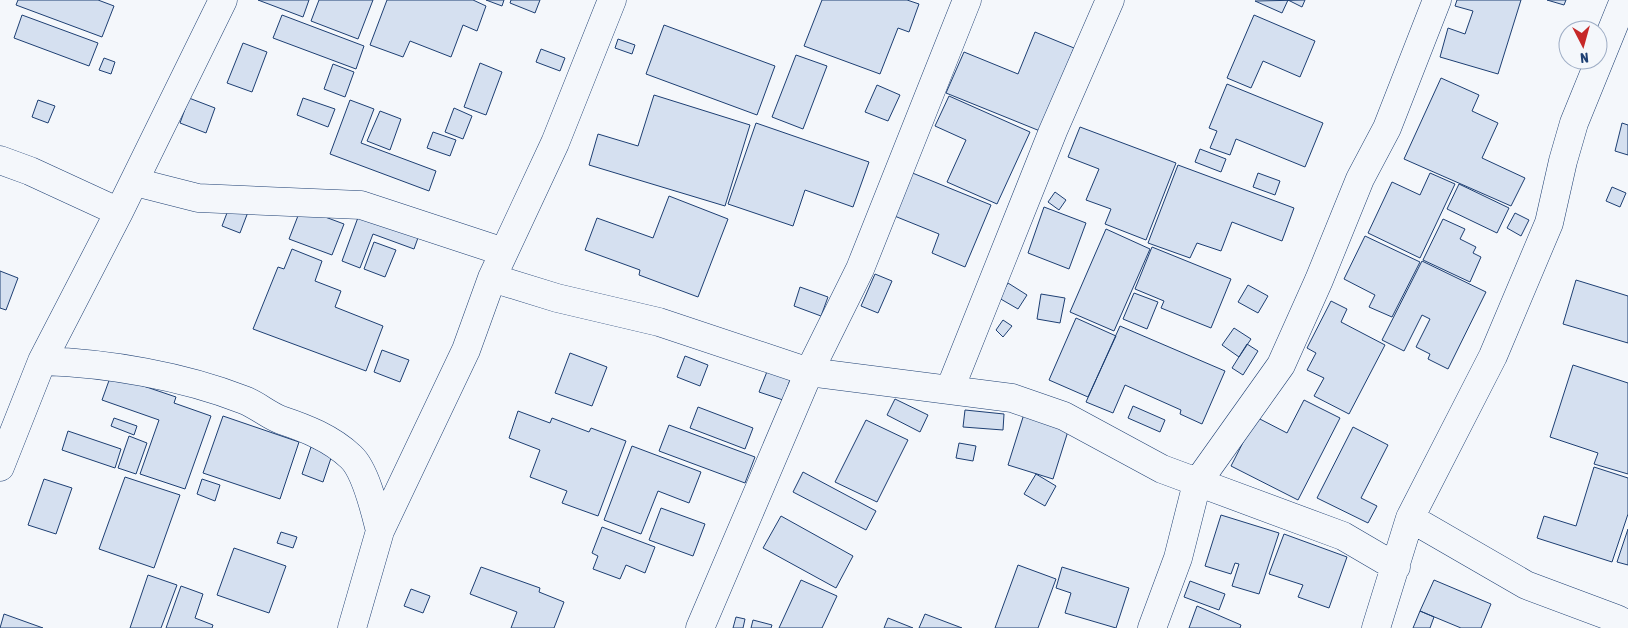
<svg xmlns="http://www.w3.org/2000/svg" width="1628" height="628" font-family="'Asap Condensed',sans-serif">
<rect width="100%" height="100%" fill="#f4f7fb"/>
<path fill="#d5e0f0" stroke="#1d3f73" d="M18,0H98L114,6L102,37L16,5Z
M258,0H309L303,17Z
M319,0H373L358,39L311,21Z
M387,0H473L486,6L477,31L463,25L451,57L410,41L403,57L370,45Z
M486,0H504L502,6Z
M511,0H540L535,13L510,3Z
M822,0H907L919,4L909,32L898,28L880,74L804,46Z
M1288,0L1282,13L1255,1L1305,0L1302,7Z
M1457,0H1521L1498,74L1440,57L1448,28L1465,34L1473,11L1455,6Z
M1547,0H1566L1564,5Z
M22,15L98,43L89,66L14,38Z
M282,15L364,46L356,69L273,38Z
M1254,15L1315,41L1300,77L1263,61L1251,88L1227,78Z
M664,25L775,66L757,115L646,74Z
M1035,32L1074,48L1040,131L946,93L964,52L1018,74Z
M618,39L635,45L632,54L615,48Z
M243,43L267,52L252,92L227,83Z
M541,49L565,58L560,71L536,62Z
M796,55L827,66L803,129L772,117Z
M104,58L115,62L111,74L99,70Z
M480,63L502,72L486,115L464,107Z
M333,64L354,72L345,97L324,89Z
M1441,78L1479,95L1472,111L1498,123L1482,158L1525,178L1511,206L1404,159Z
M1227,84L1323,123L1305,167L1236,139L1230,155L1210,148L1217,131L1209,128Z
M877,85L900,95L888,121L865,112Z
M654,95L750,125L725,206L589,165L598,134L638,146Z
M949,96L1030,132L997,204L947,182L966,140L935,126Z
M189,98L215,108L206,133L180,123Z
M303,98L335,109L328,127L297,115Z
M38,100L55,106L48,123L32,117Z
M350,100L374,109L361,143L436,171L429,191L330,154Z
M454,108L472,116L463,139L445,132Z
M380,111L401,119L390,150L367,141Z
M756,123L869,162L853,207L805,190L793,226L728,204Z
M1622,123L1628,125V155L1615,151Z
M1080,127L1176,163L1146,240L1105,224L1111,209L1086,200L1099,169L1068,157Z
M433,132L456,140L450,156L427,148Z
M1200,149L1226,159L1221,172L1195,162Z
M1178,165L1294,208L1282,241L1232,222L1221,251L1197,243L1190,258L1148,243Z
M910,172L991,205L965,267L932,253L939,234L892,215Z
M1258,173L1280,181L1275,195L1253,187Z
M1430,173L1455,184L1420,258L1368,233L1392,182L1420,195Z
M1459,184L1509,208L1497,233L1447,209Z
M1612,187L1626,193L1620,207L1606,201Z
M1055,192L1066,200L1059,210L1048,202Z
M669,196L728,219L698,297L639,275L640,270L585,250L597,218L653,238Z
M230,205L248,212L240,233L222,226Z
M1044,207L1086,223L1069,269L1028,253Z
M301,208L344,224L332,255L289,239Z
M360,212L419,235L414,249L373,234L360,268L342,261Z
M1515,213L1529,220L1521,236L1507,228Z
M1443,219L1465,229L1460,239L1476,247L1473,253L1481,257L1470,282L1423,260Z
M1106,229L1150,249L1114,331L1070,312Z
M1365,236L1420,262L1392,317L1369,307L1375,295L1344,279Z
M374,242L396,250L385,277L364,269Z
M1152,247L1231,279L1211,328L1161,308L1164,301L1135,289Z
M292,249L322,261L315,281L341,291L335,307L383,326L366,371L253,329L278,267L284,269Z
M1422,261L1486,292L1448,369L1428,359L1430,354L1416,347L1430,319L1422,315L1404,351L1382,340Z
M0,271L18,278L6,310L0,308Z
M875,274L892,281L878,313L861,306Z
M1576,280L1628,296V343L1563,324Z
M1008,283L1027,295L1018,309L999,298Z
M1248,285L1268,296L1258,313L1238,302Z
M800,287L828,297L821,316L794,306Z
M1134,293L1158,302L1147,329L1123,319Z
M1041,294L1065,298L1060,323L1037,319Z
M1331,301L1347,309L1341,322L1385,345L1349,414L1314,396L1324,378L1307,370L1316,353L1307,348Z
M1076,318L1116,336L1088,397L1049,380Z
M1003,320L1012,326L1003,337L996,330Z
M1120,326L1225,371L1202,424L1180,414L1181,410L1125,385L1113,413L1086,402Z
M1234,328L1251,339L1239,357L1222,345Z
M1247,344L1258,351L1243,375L1232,368Z
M382,350L409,360L400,382L374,372Z
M570,353L607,367L592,406L555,393Z
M685,356L708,365L700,386L677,377Z
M1573,365L1628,383V474L1594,464L1598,453L1550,437Z
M768,369L791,377L783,400L759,392Z
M111,375L176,397L174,403L211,416L185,489L140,474L159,420L102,400Z
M895,399L928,415L920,432L887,415Z
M1304,400L1340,418L1298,500L1231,466L1256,417L1287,433Z
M1133,406L1165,420L1160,432L1128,418Z
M698,407L753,428L745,449L690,428Z
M965,410L1004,414L1003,430L963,427Z
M518,411L550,423L552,418L589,432L591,428L626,441L598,516L562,503L567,491L530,477L540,450L509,438Z
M1024,414L1069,428L1053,479L1008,465Z
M223,416L299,442L280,499L203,473Z
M114,418L137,426L134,435L111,426Z
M866,420L908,440L877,502L835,482Z
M669,425L755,457L745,483L659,451Z
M1353,427L1388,445L1361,498L1377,506L1368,523L1317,498Z
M68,431L121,449L115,468L62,450Z
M129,436L147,443L136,474L118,468Z
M959,443L976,446L973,461L956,458Z
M632,446L701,472L689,503L658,491L641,534L604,520Z
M311,447L332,455L323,482L302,474Z
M1594,467L1628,478V514L1612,562L1537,538L1544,516L1576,526Z
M803,472L876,511L866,530L793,492Z
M1036,474L1056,486L1045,506L1024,494Z
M125,477L180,495L154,568L99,549Z
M44,479L72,488L56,534L28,525Z
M202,479L220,485L215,501L197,494Z
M661,508L705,524L693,556L649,540Z
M1221,515L1279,533L1259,594L1232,586L1239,564L1235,563L1231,574L1205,566Z
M781,516L853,556L836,588L763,548Z
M602,527L655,547L645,573L626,565L620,579L593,569L598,556L592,553Z
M1628,529V565L1617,562Z
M281,532L297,537L293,548L277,543Z
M1284,534L1347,557L1329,608L1298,597L1303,585L1269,574Z
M234,548L286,566L269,613L217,595Z
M1018,565L1056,579L1038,628H995Z
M481,567L540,588L539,592L564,602L554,628H511L517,612L470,594Z
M1062,567L1129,588L1116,628L1065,613L1071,593L1056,588Z
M148,575L177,585L161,628H130Z
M801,580L837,596L822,628H779Z
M1434,580L1491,604L1481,628H1461L1420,611Z
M1190,581L1225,594L1219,610L1184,597Z
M181,586L203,594L195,618L213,625L212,628H166Z
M411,589L430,596L423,613L404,606Z
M1197,606L1241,625L1240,628H1189Z
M1420,611L1434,617L1430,628H1413Z
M4,614L43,628H0Z
M925,614L962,628H919Z
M736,617L745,619L743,628H733Z
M888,618L913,628H884Z
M753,620L772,625L771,628H751Z"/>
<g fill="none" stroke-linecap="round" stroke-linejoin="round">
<g stroke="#1d3f73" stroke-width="29">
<path id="minor" d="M0,160L30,171L119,212
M135,182L198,198L361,205L504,252
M492,278L557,298L659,322L809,372L1012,398L1064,416L1162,469L1343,536L1396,567
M42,361C107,363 183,376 244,400C257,405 268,415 281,420C305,428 331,438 351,457C366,471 375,511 380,531
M950,389L1053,131L1110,0
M0,467L42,361L119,212L223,0
M1410,518L1526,585L1617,619L1628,625
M352,628L380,531L466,350L492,278L555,143L612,0
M700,628L809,372L860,269L967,0
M1152,628L1178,558L1197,483L1281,365L1319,280L1360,179L1387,128L1437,0
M1376,628L1410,518L1493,356L1549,223L1563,161L1574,123L1624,0"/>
</g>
<use href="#minor" stroke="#f4f7fb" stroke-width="28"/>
</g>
<g transform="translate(1583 45) rotate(174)"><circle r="24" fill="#f4f7fb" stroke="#9eadc5"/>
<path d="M0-4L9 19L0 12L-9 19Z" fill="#c62828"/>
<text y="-8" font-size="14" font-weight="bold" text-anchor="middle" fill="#1d3f73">N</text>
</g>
</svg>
